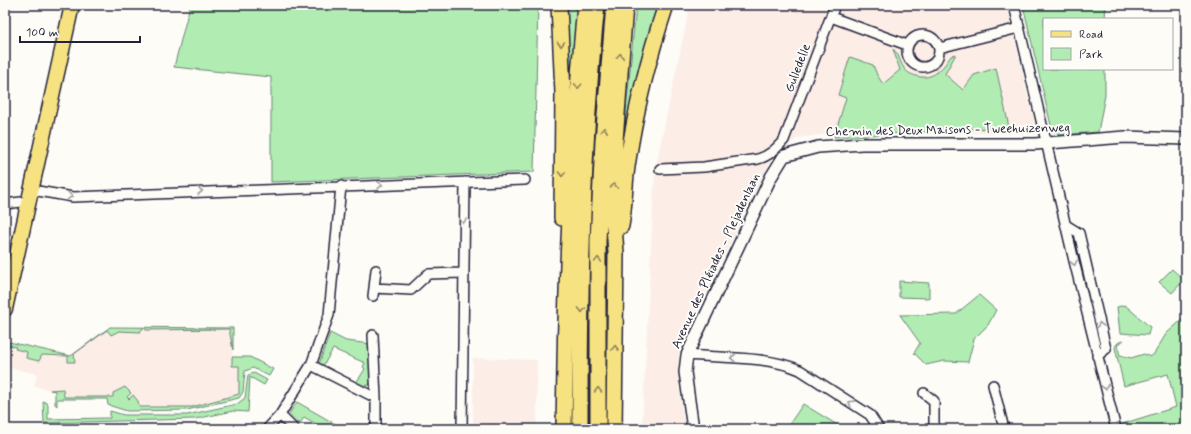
<svg xmlns="http://www.w3.org/2000/svg" width="1191" height="434" font-family="Mynerve,sans-serif">
<rect width="100%" height="100%" fill="#fdfcf7"/>
<filter id="ink" filterUnits="userSpaceOnUse"><feTurbulence type="fractalNoise" baseFrequency=".025" numOctaves="2"/><feDisplacementMap in="SourceGraphic" scale="8" xChannelSelector="R" yChannelSelector="G"/><feConvolveMatrix kernelMatrix="1 2 1 2 8 2 1 2 1" color-interpolation-filters="sRGB"/></filter>
<g filter="url(#ink)">
<path fill="#fcede7" d="M690,5H1007L1037,133L842,132L797,138L770,162L679,347V388L685,429H642L655,170Z
M110,327L233,328L232,366H239V394L192,407H113V397H63V389L50,390L34,386L37,374L7,367L9,361L5,360L6,354L10,355L14,343L71,356Z
M473,358L537,360V429H473Z"/>
<path fill="#b1ecb2" stroke="#6a8776" d="M190,5H538L534,172L271,182V77L174,67Z
M564,5H578L567,133Z
M636,5H659L621,167Z
M1023,5H1106L1105,19H1044V69H1105V95L1098,132L1061,135L1052,130Z
M893,49C900,55 899,61 904,68C907,73 911,74 916,76C933,81 943,68 951,56L956,54L945,74L963,90L974,75L996,68L1009,127L834,137L846,98L838,95L850,57L873,65L877,75L883,84L900,70Z
M1172,269L1184,280L1172,293L1159,282Z
M899,281L929,283V298L899,297Z
M979,295L996,310L988,325L974,339L968,362L944,361L926,365L914,353L920,343L900,315L956,314Z
M1125,305L1150,327L1148,335L1120,333L1117,307Z
M1186,316V427L1178,429H1122V424L1176,407L1168,374L1124,386L1115,348C1116,343 1119,342 1124,340L1117,345L1120,355L1131,358L1144,354L1150,357L1154,354L1166,334Z
M110,327L233,328V350L229,329L146,330L145,328H143L140,332L119,331L111,335L107,330L74,354L75,362H68V356L42,355L39,361L26,358L27,352L15,349L16,347L8,345L9,342L71,356Z
M330,333L346,341L371,344L372,379L369,385L363,386L356,383L365,369L363,367L365,363L333,349L323,366L319,364Z
M232,357H250L273,369L269,376L253,368L245,371L243,392L239,398L187,410L127,411L108,405L107,399H57V406L55,404V391L50,390L63,389L64,397H113V393L125,387L131,393L127,397L129,399L133,395L138,401L139,407H192L239,394V366H232Z
M254,373L267,380L264,385L250,377L248,412L233,411L195,419L44,423L43,401L48,404V419L110,418V411L124,415H187L237,404L245,398L248,375Z
M297,402L344,429H325L304,417L300,424L289,414Z
M803,404L844,429H797L790,423Z"/>
<g fill="none" stroke-linecap="round" stroke-linejoin="round">
<g stroke="#22223b" stroke-width="12">
<path id="minor" d="M1014,5L1074,261L1116,429
M831,17L907,45
M907 51a16 16 0 1 1 32 0a16 16 0 1 1-32 0Z
M939,48L1019,28
M660,169L704,167L758,159C769,156 776,149 784,140L835,5
M32,190L73,197L525,180
M5,204L29,201
M1066,225L1079,233L1106,349L1097,356
M374,288L376,270
M373,296L374,288L411,290L428,274L463,273
M373,335L376,398
M687,355C722,358 768,356 800,370L870,415L879,429
M311,365L376,398V429
M993,385L1004,429
M924,393L934,401V429
M280,415L294,429
M267,429L280,415L311,365L329,315L341,186
M462,429L465,182"/>
</g>
<g stroke="#22223b" stroke-width="14">
<path id="tertiary" d="M693,429L685,372L687,355L771,177L784,156L818,147L862,144H1035L1125,137L1186,139"/>
</g>
<g stroke="#22223b" stroke-width="17">
<path id="primary" d="M5,309L72,5"/>
</g>
<g stroke="#22223b" stroke-width="18">
<path id="trunk" d="M559,5L563,93L562,218
M621,226C625,204 624,182 628,160C636,107 649,56 666,5
M564,429C565,288 572,146 585,5
M580,429C580,288 582,146 597,5
M598,429V241L603,141L614,5
M614,429L616,253L613,213L615,141L625,5"/>
</g>
<use href="#minor" stroke="#fdfcf7" stroke-width="9"/>
<use href="#tertiary" stroke="#fdfcf7" stroke-width="11"/>
<use href="#primary" stroke="#f7e281" stroke-width="14"/>
<use href="#trunk" stroke="#f7e281" stroke-width="15"/>
</g>
<defs><path id="oneway-chevron" d="M-2-3.5L2.5 0L-2 3.5" fill="none" stroke-width="1.6" stroke-linecap="round" stroke-linejoin="round"/></defs>
<g stroke="#8c825e">
<use href="#oneway-chevron" transform="translate(561 44) rotate(88)"/>
<use href="#oneway-chevron" transform="translate(620 56) rotate(-85)"/>
<use href="#oneway-chevron" transform="translate(578 86) rotate(93)"/>
<use href="#oneway-chevron" transform="translate(604 130) rotate(-86)"/>
<use href="#oneway-chevron" transform="translate(562 174) rotate(90)"/>
<use href="#oneway-chevron" transform="translate(614 186) rotate(-88)"/>
<use href="#oneway-chevron" transform="translate(598 260) rotate(-90)"/>
<use href="#oneway-chevron" transform="translate(582 310) rotate(91)"/>
<use href="#oneway-chevron" transform="translate(615 348) rotate(-89)"/>
<use href="#oneway-chevron" transform="translate(598 390) rotate(-90)"/>
</g>
<g stroke="#9a9aa2">
<use href="#oneway-chevron" transform="translate(380 185) rotate(-2)"/>
<use href="#oneway-chevron" transform="translate(200 191) rotate(-2)"/>
<use href="#oneway-chevron" transform="translate(70 196) rotate(5)"/>
<use href="#oneway-chevron" transform="translate(463 221) rotate(90)"/>
<use href="#oneway-chevron" transform="translate(1074 263) rotate(77)"/>
<use href="#oneway-chevron" transform="translate(1100 325) rotate(-104)"/>
<use href="#oneway-chevron" transform="translate(733 358) rotate(-176)"/>
<use href="#oneway-chevron" transform="translate(1105 387) rotate(76)"/>
<use href="#oneway-chevron" transform="translate(851 403) rotate(-148)"/>
</g>
</g>
<g text-anchor="middle" dominant-baseline="central" stroke-width="4" stroke-linejoin="round" paint-order="stroke">
<g font-size="13" fill="#22223b" stroke="#fdfcf7">
<text transform="translate(798 68) rotate(-69)">Gulledelle</text>
<text transform="translate(948 130) rotate(-1)">Chemin des Deux Maisons - Tweehuizenweg</text>
<text transform="translate(716 261) rotate(-65)">Avenue des Pléiades - Plejadenlaan</text>
</g>
</g>
<rect width="1191" height="434" fill="none" stroke="#fdfcf7" stroke-width="20"/>
<rect x="10" y="10" width="1171" height="414" fill="none" stroke="#22223b" stroke-width="1.5" filter="url(#ink)"/>
<rect x="1043" y="18" width="130" height="52" fill="#fdfcf7" stroke="#a5a5ac"/>
<rect x="1051" y="31" width="20" height="6" fill="#f7e281" stroke="#a5a5ac"/>
<text x="1079" y="38" font-size="12" fill="#22223b">Road</text>
<rect x="1051" y="48" width="20" height="12" fill="#b1ecb2" stroke="#a5a5ac"/>
<text x="1079" y="58" font-size="12" fill="#22223b">Park</text>
<path d="M20 36v6h120v-6" fill="none" stroke="#22223b" stroke-width="2"/>
<text x="26" y="36" font-size="12" fill="#22223b" stroke="#fdfcf7" stroke-width="3" paint-order="stroke">100 m</text>
</svg>
